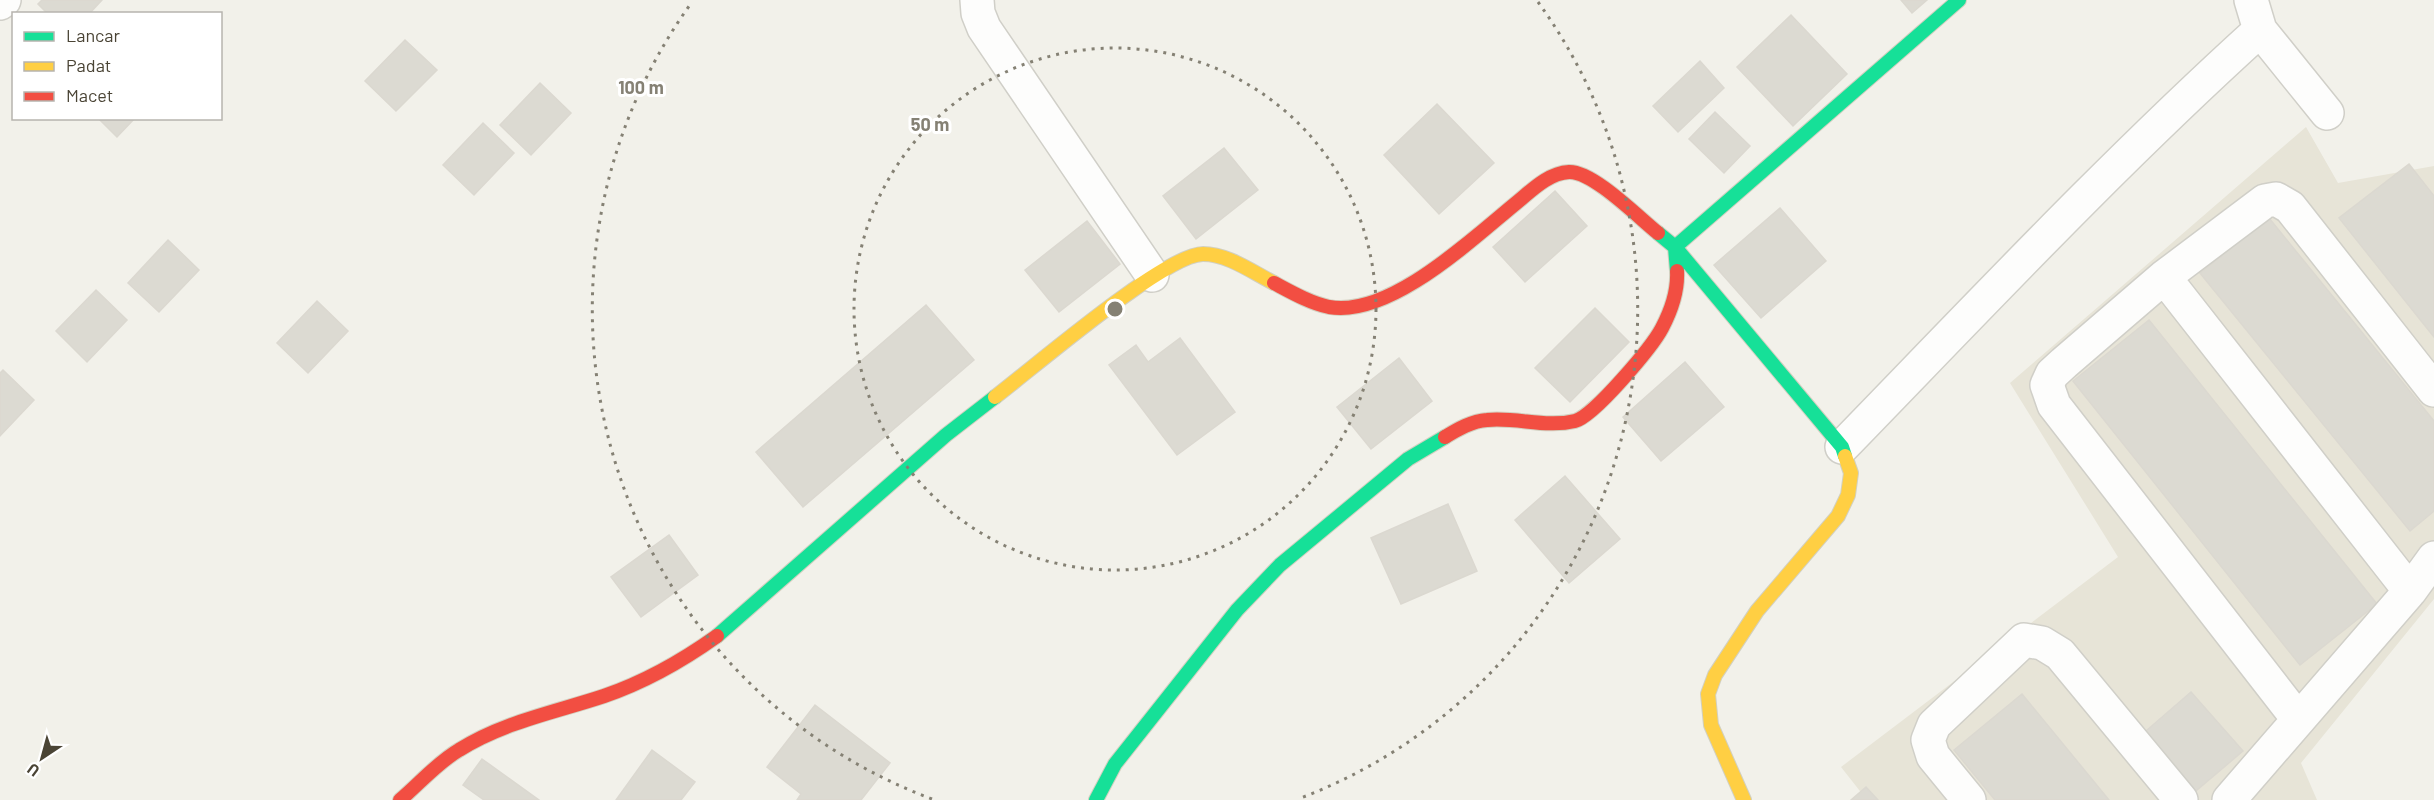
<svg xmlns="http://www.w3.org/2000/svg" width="2434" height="800" font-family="Barlow,sans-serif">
<rect width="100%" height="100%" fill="#f2f1ea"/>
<path fill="#e7e4d7" d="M2306,127L2338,183L2434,166V599L2301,763L2317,800H1867L1841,767L2118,557L2010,383Z"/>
<path fill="#dcdad2" stroke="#dbd8d0" stroke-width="1.5" d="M42,0H102L89,14H48L38,4Z
M1901,0H1927L1912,13Z
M1791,15L1847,74L1793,126L1737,67Z
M405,40L437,70L396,111L365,81Z
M1700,61L1724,88L1678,132L1653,106Z
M540,83L571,113L531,155L500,125Z
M1437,104L1494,163L1439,214L1384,155Z
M1715,112L1750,146L1724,173L1689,139Z
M98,118H135L117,137Z
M483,123L514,153L474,195L443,165Z
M1224,148L1258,190L1196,239L1163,196Z
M2409,164L2434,196V337L2339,218Z
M1555,191L1587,226L1525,282L1493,247Z
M1780,208L1826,261L1761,318L1714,265Z
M2269,218L2434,421V511L2410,531L2200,273Z
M1087,221L1120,264L1059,312L1025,270Z
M168,240L199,270L159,312L128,283Z
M96,290L127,320L87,362L56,331Z
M317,301L348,331L308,373L277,343Z
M926,305L974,360L803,507L756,452Z
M1595,308L1629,342L1570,402L1535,368Z
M2149,320L2377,604L2300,665L2073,381Z
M1180,338L1235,412L1177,455L1109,365L1136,345L1148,362Z
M1399,358L1432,401L1371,449L1337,407Z
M1685,362L1724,407L1661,461L1623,417Z
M3,370L34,400L0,436V373Z
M1565,476L1620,539L1569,583L1515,520Z
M1448,504L1477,571L1401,604L1371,538Z
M669,535L698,575L641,617L611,577Z
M2191,692L2243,751L2190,796L2139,737Z
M2022,694L2109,800H1995L1954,750Z
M815,705L890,763L861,800H797L801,794L767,767Z
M652,750L695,782L681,800H616Z
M482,759L539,800H484L463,785Z
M1866,787L1878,800H1851Z"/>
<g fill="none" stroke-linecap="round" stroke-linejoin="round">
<g stroke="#d0cfc8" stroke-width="36">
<path id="street" d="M977,0L978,13L984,28L1152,275
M2251,0L2260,30L2327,113
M0,3L4,0
M2164,277L2410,591
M1842,447C1979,306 2114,162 2260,30
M2298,719L2054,405L2047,385L2052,374L2064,363L2164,277L2265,201L2276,199L2290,207L2434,390
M1969,800L1933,756L1928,740L1934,725L2024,640L2042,643L2060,654L2181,800
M2229,800L2410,591L2434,558"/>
</g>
<g stroke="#d2d0c0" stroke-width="16">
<path id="fast" d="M1658,233L1675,247L1842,447L1845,456
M1677,271L1675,247L1959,0
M717,636L946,435L995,397
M1096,800L1115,764L1237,610L1280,565L1408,459L1445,437"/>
</g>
<g stroke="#d2d0c0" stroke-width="16">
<path id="slow" d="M995,397C1032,369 1165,254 1203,254C1228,254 1252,272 1274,283
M1744,800L1711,725L1708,694L1715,675L1757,611L1838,516L1848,495L1851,473L1845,456"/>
</g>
<g stroke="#d2d0c0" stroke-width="16">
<path id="jam" d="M1274,283C1291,292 1310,303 1329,307C1389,318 1471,240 1515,204C1531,191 1548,173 1569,172C1593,171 1639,218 1658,233
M1445,437C1458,429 1472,421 1487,420C1517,417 1546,428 1575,421C1594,416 1652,347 1662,328C1671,311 1678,290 1677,271
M400,800C419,784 438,762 459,750C503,722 556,712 604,696C645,682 682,661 717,636"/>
</g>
<use href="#street" stroke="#fdfdfc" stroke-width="33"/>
<use href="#fast" stroke="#16e098" stroke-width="14"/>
<use href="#slow" stroke="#ffcf43" stroke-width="14"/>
<use href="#jam" stroke="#f24e42" stroke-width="14"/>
</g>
<g fill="none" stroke="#858174" stroke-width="3" stroke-dasharray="3 6">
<circle cx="1115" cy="309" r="261"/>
<path d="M932 799A523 523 0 0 1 692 2M1538 2A523 523 0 0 1 1298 799"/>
</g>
<circle cx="1115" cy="309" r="9" fill="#858174" stroke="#fff" stroke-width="3"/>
<g font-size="18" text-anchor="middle" font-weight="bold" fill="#858174" stroke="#fff" stroke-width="6" stroke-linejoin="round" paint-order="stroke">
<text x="641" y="94">100 m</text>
<text x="930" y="131">50 m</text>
</g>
<rect x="12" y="12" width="210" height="108" fill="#ffffff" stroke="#b7b4ae" stroke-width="1.5"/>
<rect x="24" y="32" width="30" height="9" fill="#16e098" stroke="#b7b4ae" stroke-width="1.5"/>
<text x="66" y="42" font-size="18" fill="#4a4435">Lancar</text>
<rect x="24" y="62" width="30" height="9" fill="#ffcf43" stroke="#b7b4ae" stroke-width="1.5"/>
<text x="66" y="72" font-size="18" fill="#4a4435">Padat</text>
<rect x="24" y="92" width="30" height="9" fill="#f24e42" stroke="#b7b4ae" stroke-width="1.5"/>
<text x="66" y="102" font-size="18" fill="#4a4435">Macet</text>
<g transform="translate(42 758) rotate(216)" stroke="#ffffff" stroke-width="4.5" paint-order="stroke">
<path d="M0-4.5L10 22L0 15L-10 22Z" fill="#4a4435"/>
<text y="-9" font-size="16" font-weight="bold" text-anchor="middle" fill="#4a4435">U</text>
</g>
</svg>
